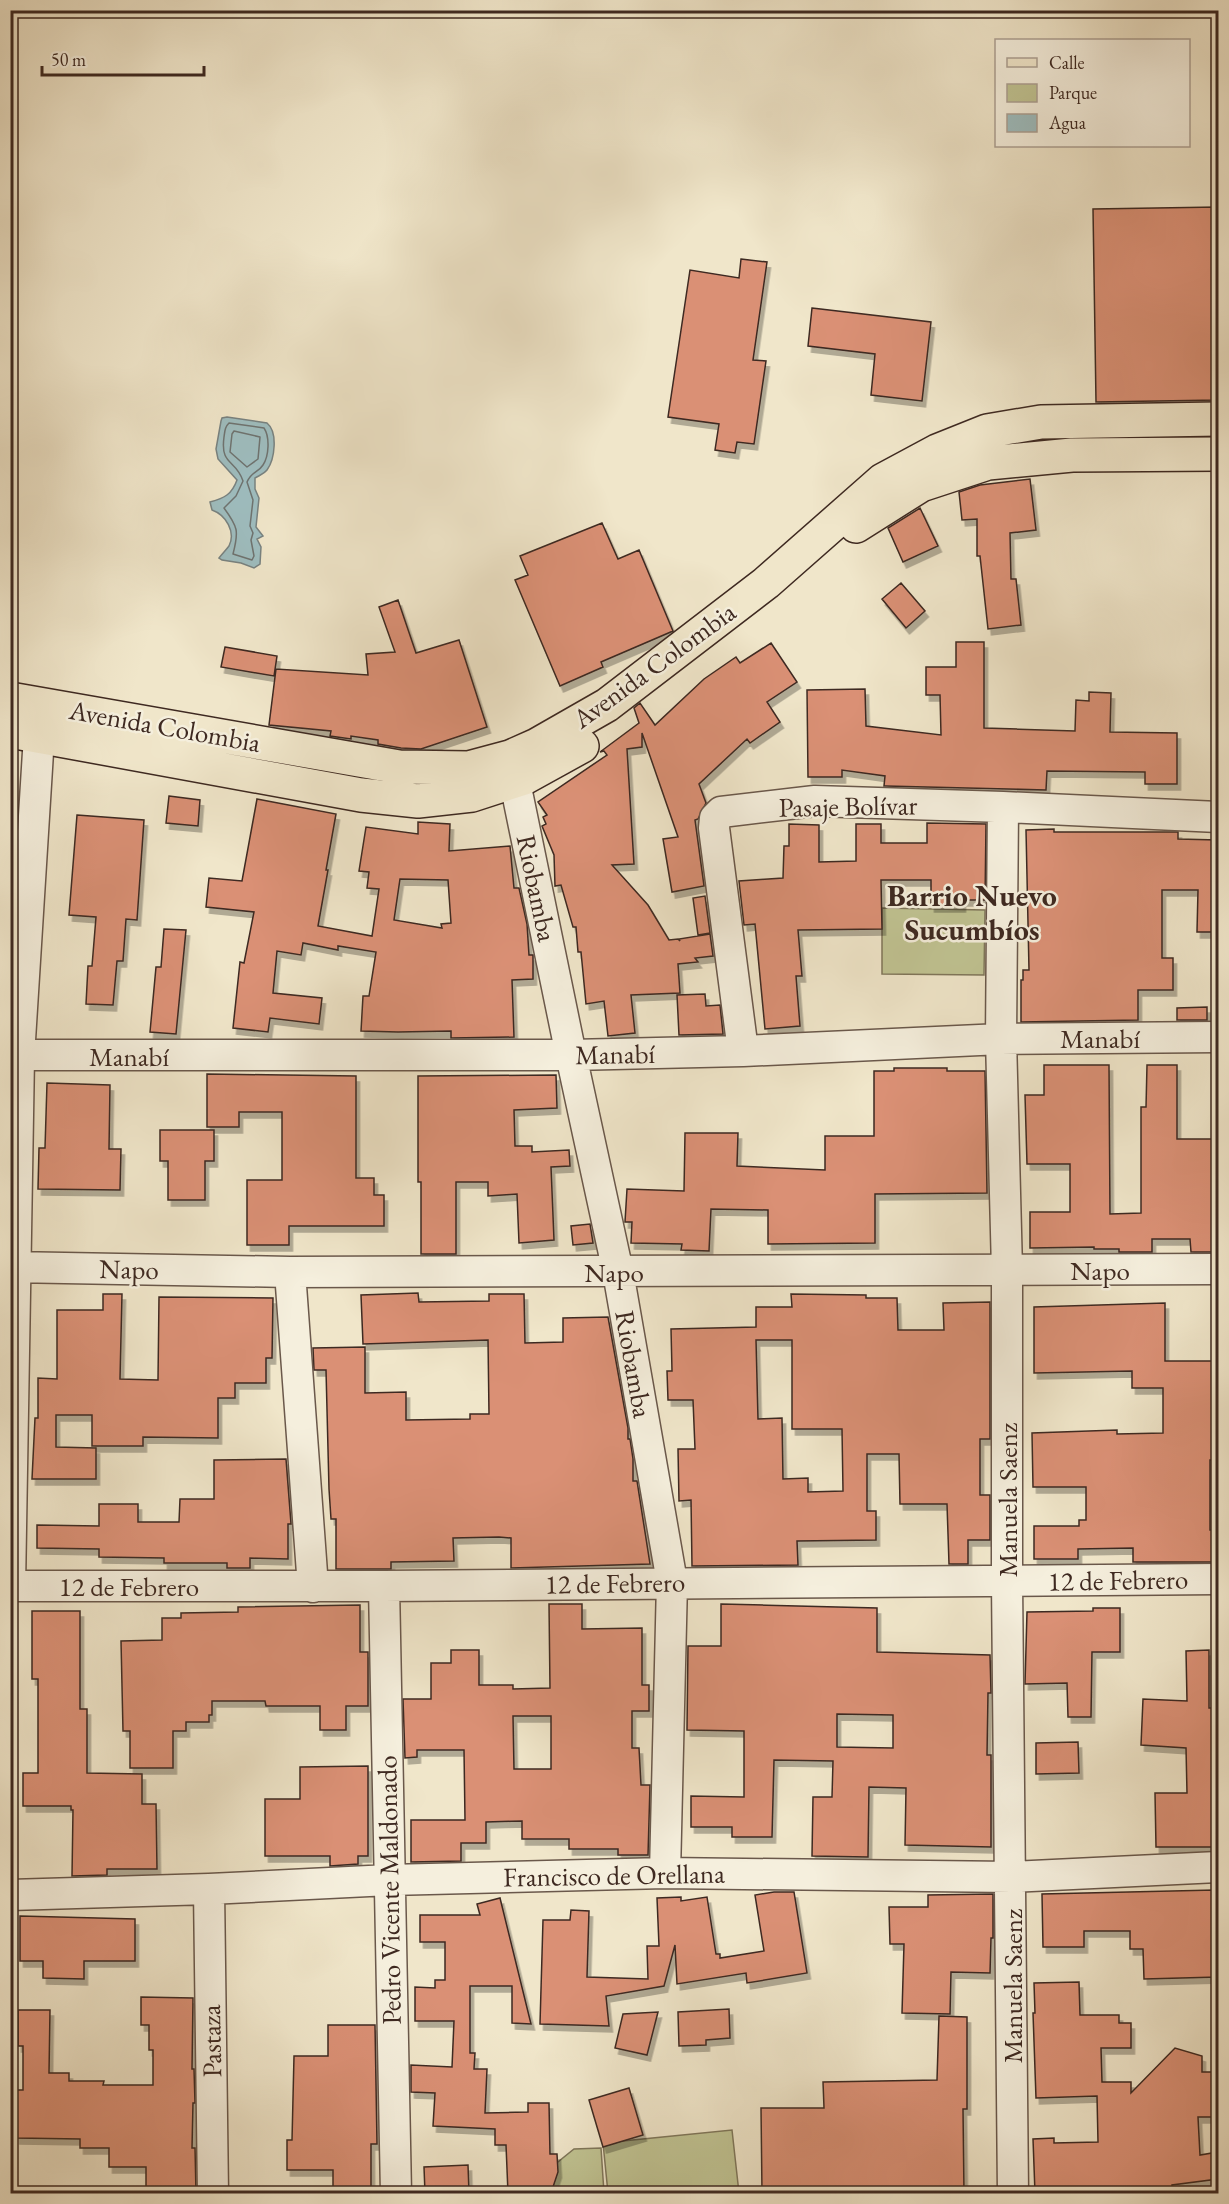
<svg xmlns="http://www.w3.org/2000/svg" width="1229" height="2204" font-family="'EB Garamond',serif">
<defs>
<filter id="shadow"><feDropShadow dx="3.5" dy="6" stdDeviation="0" flood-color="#0004"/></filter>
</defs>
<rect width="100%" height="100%" fill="#f0e6ca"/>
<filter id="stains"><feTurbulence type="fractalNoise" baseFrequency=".00333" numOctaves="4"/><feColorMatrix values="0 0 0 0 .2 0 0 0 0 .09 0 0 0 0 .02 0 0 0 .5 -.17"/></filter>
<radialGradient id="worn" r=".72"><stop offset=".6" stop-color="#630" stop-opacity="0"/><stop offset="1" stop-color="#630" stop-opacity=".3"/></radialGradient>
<path fill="#c0c392" stroke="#7f765a" stroke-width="1.5" d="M882,908L985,910L984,975L882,974Z
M732,2130L739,2193H608L603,2143Z
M601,2148L604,2193L545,2194L553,2166L574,2149Z"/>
<path fill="#9ebdbf" stroke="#788280" stroke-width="1.5" d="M227,417L267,423C278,432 275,459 267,470C264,474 260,475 255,478V489L259,498L256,527L263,536L257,539L261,547L260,564L254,568L241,563L222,560L219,558C222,554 226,550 229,546C236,532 226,515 212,510L210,502C225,498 232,494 237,480L218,459L216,449L221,421L222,418Z"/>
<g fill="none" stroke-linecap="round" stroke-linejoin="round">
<path stroke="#6e7370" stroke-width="1.5" d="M229,423L264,428C270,437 269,456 263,465C258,473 252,471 247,482L253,500L250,526L253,533L251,540L254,556L252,560L233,554C239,531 238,527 224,508L236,496L243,481C236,459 220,466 224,437C225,430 225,427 229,423Z
M234,431L260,437L258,459L247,467L230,452L232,434Z"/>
</g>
<path fill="#da9075" stroke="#3e2921" stroke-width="1.5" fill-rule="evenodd" filter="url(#shadow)" d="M1218,207V400L1096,402L1093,209Z
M741,259L767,262L753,360L766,361L754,444L737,442L735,453L715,450L719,424L668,417L690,270L739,278Z
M812,308L931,322L922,401L871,395L875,354L808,346Z
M1030,479L1036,530L1010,533L1011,579H1016L1021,625L988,629L980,556H977V519L962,520L959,492L980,485Z
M920,508L938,546L903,562L888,528Z
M602,523L618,559L639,550L673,631L601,662L603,667L560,686L515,580L528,575L520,556Z
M901,583L925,611L906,628L882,599Z
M398,600L416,653L459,640L487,727L421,749L401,748L378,744V740L351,736V739L330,736L331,731L269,725L276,669L368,675L366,654L395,652L379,607Z
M956,642H984V728L1075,731L1076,700L1089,701V692L1111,693L1110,732L1177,733V784H1145V772L1047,771L1046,790L886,786H884L885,776L842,770V777H808L807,690L865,689L866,726L941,735L940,695H926V667H956Z
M771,643L797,682L767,702L780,722L750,743L747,739L699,784L706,803L698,819L695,820L704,886L672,892L663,839L678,837L642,733V747L627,749L634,864L612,865L648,905L669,940L678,939L680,941L679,939L710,934L713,956L695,958L698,962L678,964L680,993L631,995L635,1033L608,1036L604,1001L586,1004L581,952H578L576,927H573L561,885L555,886L554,855L542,826L546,824L543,817L547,815L538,802L607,755L604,751L600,752L639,723L634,708L640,703L655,725L704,679L736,657L740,663Z
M225,647L277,656L274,676L221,667Z
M169,796L200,800L198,826L166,823Z
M257,799L336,814L326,870H328L318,926L372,936L379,889L367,888L369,872L359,871L366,827L418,834V822L450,824L449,851L510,846L514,888H519L527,924L529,955H533V979L512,980L514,1037L451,1038V1031L398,1032L361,1031L363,996H369L376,952L338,946V950L303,943L301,955L277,951L273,993L322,998L319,1024L270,1018L268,1032L233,1028L240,962L244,963L254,912L206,907L209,878L242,881ZM400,879L448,880L451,923L441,924L442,928L394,920Z
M77,815L144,820L137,920L126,919L123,961H117L113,1005L86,1004L88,966H92L96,917L69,915Z
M927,823L986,824L985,900H962V906H931V880H881L882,929L798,930L802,976H796L800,1026L765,1029L755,924L744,925L739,881L783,878L784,846H789V824L819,825V862L856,861V824H881V843H927Z
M1054,829V832H1178V839L1218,840V932H1197L1198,890H1162V958H1173V990H1138V1020L1021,1022V980H1023V970H1029L1026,830Z
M705,896L710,933L698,935L693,898Z
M164,929L186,930L176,1034L150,1032L156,967H161Z
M705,994L706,1006L720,1005L723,1034L679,1035L677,995Z
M1207,1007V1020H1177V1008Z
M1044,1065H1109L1110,1214L1141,1213V1107H1146L1147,1065H1177V1139H1218V1252H1191L1190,1239H1152V1252H1119V1249H1094V1247L1030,1248V1212H1070V1164H1027L1025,1095H1044Z
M894,1068H947V1071H985L987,1193L875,1194V1243L768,1244V1210L711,1209L709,1251L681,1250L682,1244L631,1243L632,1222H625L627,1189L684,1191L685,1133H738L737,1166L825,1170V1136H874V1071H894Z
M207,1074L356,1076V1178H374V1195H384V1226H289V1245H247V1180H282V1112H239V1127H207Z
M556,1075L557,1108L514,1110L515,1146H532V1152L569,1150L570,1166L551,1167L554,1240L519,1243L517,1194L488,1196V1182H456V1254H421V1182H418V1076Z
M47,1083L110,1085L109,1149H121L120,1190L38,1189L39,1148H45Z
M160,1130H214V1161H205V1200H168V1161H160Z
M590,1224L593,1243L573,1245L571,1226Z
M418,1293L419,1302L489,1301V1294H524L525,1343L563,1342V1318L608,1317L628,1428V1439H630L633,1459V1481H637L650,1564L511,1568V1538L499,1537L453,1538L454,1561L391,1562V1569H336V1519H331L329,1489L326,1370H314L313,1348L365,1347V1393L406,1392V1420L470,1419V1414H489L488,1340L363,1344L361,1295Z
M103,1294H122L120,1379L158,1380L159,1297L273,1298L272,1358H266V1383H235V1398H218V1438L143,1437V1446H92V1415H56V1447L96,1448V1479H32L35,1418H38V1378L57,1379V1310H103Z
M791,1294L866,1295V1298H897L898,1330H944L943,1303L990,1302V1439H980V1495H990V1540H968V1564H949L947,1504H900L899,1454H867V1511H876V1540L797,1541L798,1565L692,1566L691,1500L679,1501L678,1449H695L693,1400H668L667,1371H672L671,1329L756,1327V1307H792ZM756,1340H792V1429H842L843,1491L808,1492V1478L783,1479L782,1418L758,1419Z
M1165,1303V1361H1218V1460H1210V1530H1218V1562H1133V1548L1078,1549V1559H1034V1526H1079V1520H1086V1487H1033L1032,1433L1117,1430V1434L1163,1433V1388H1132V1371L1034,1373V1307Z
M286,1459L291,1524H288V1559L250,1558V1568H227V1563H164V1558L99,1557V1549L37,1548V1525L99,1526V1504H138V1522H179L180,1499H214V1460Z
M549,1604H582V1629L642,1628V1685H649V1711H632V1748H639L641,1785H650L648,1855H618V1849H569V1839H522V1821L486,1822V1843H461V1861L411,1862V1820H465L464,1750H417V1757L405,1758L403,1699H431V1663H451V1650H479V1685H513V1689L550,1688ZM513,1716H551V1769H514Z
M721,1604L877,1608V1652L990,1655L991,1693H988L987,1755H991V1847L905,1845L906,1788L869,1787L868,1857L812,1856L813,1797H832L833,1761L774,1760L772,1837H732V1827H691V1796L744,1797V1731L687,1730L688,1646H721ZM837,1714L893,1715V1748L837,1747Z
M360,1605V1652H368V1706H346V1730H320V1706H266L265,1701H212V1715H209V1722H186V1731H173V1768H130V1731H123L121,1641L162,1640V1618H181V1613L238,1612V1607Z
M1093,1608H1120V1652H1092L1091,1717H1068L1067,1683L1025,1684L1027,1612L1093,1611Z
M32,1611H80V1709H87V1773L142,1774V1804H156L157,1869H107V1875L72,1876L73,1810H71V1806H23V1773H38V1679H32Z
M1209,1650V1708H1218V1847H1156L1155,1793H1187L1186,1748L1141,1745L1143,1699L1187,1701L1186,1651Z
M1078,1742L1079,1773L1036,1774V1743Z
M368,1766V1856H358V1864L330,1866V1856H265V1799H300V1767Z
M1215,1890V1936H1218V1977L1144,1979L1143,1949H1130V1931H1084V1947H1043L1042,1894Z
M774,1892H794L807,1973L747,1983L746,1973L677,1984L675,1945L664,1986L606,1996L609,2026L540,2024L543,1920H570L571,1910L589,1911L587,1977L648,1979L647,1946H659L657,1898L681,1897V1901L707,1897L716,1954H720V1958L764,1951L755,1895Z
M993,1894V1938H991L990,1973L951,1972L950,2014L902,2013L904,1944H890L889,1907H928V1895Z
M500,1898L531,2024L512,2023V1986H470V2053H475L474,2069H487L485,2113L528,2112V2103H549L550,2154H557L558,2172L551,2193H508L506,2145H495V2129L433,2126L435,2093L411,2092V2065L452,2067L454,2021H415V1987L435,1988V1980H445V1942H420V1915H480L477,1904Z
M20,1916L135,1919V1961H84V1979L43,1978V1961H20Z
M1079,1982L1080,2015H1119V2023H1131V2048H1101L1102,2082H1131V2093L1175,2048L1202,2056V2072H1218V2117H1198L1200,2155L1218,2152V2179L1172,2185V2190H1159V2193H1035L1033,2139L1054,2138V2143L1098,2142L1097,2096L1036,2098L1033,2013H1035L1034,1983Z
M141,1997L193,1998L192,2069H194L195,2103H193L192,2148H195L196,2193H146V2167H109V2148H80V2139L16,2138V2090H23V2046H18V2010H50L49,2073H69V2081H104L103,2085H153V2050H149V2025H141Z
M729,2009L730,2038L706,2040V2045L679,2046L678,2012Z
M658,2012L647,2055L615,2048L623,2014Z
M939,2016L967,2017V2109H963L964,2193H762L761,2108H824L823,2082L937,2080Z
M328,2025H375L377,2144H371V2193H333V2170H287V2140H292L294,2056H328Z
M629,2088L643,2135L603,2147L589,2100Z
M468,2165L469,2193H425L424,2167Z"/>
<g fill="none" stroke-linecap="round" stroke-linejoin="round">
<g stroke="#6a584b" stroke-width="33">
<path id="minor" d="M510,758L571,1055L618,1272L672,1582L665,1873
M1003,807L1001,1039L1007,1270V1582L1013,2194
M743,1051L714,828L715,818L721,812L815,801L1003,807L1218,817
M10,1055H571L743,1051L1001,1039L1218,1037
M10,1267L290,1272L1218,1269
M290,1272L313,1587
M10,1586H384L1218,1579
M384,1586L396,2194
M10,1587L19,1056L39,736L45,713
M209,1889L213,2194
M10,1895L209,1889L389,1880L665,1873L1011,1877L1218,1867"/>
</g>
<g stroke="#3e2921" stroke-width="36">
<path id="major" d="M856,526L921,485L988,463L1072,455L1218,454
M10,699L399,767L469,768L510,757L537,745L607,705L766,583L883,480L937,451L987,431L1041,422L1218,419
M10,731L361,795L418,801L472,795L524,778L582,746"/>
</g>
<use href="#minor" stroke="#f5efdd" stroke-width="30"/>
<use href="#major" stroke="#f0e6ca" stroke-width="33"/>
</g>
<g text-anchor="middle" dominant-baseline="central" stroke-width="5" stroke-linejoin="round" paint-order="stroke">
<g font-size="27" fill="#3e2921" stroke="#f5efdd">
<text transform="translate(654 665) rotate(-36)">Avenida Colombia</text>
<text transform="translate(165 726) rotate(10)">Avenida Colombia</text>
<text transform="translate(848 806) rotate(-1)">Pasaje Bolívar</text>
<text transform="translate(537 888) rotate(78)">Riobamba</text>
<text x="1100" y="1038">Manabí</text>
<text transform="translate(615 1054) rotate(-1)">Manabí</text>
<text x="129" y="1056">Manabí</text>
<text transform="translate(129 1269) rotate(1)">Napo</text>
<text x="1100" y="1270">Napo</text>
<text x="614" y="1272">Napo</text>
<text transform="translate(634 1364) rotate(80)">Riobamba</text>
<text transform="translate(1007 1500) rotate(-90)">Manuela Saenz</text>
<text transform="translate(1118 1580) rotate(-1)">12 de Febrero</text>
<text transform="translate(615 1583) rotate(-1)">12 de Febrero</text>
<text x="129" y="1586">12 de Febrero</text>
<text transform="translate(614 1875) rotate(-1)">Francisco de Orellana</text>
<text transform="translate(389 1890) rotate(-91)">Pedro Vicente Maldonado</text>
<text transform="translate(1012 1986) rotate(-90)">Manuela Saenz</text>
<text transform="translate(211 2041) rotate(-91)">Pastaza</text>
</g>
<g font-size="30" font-weight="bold" fill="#3e2921" stroke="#f5efdd">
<text x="972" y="895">Barrio Nuevo<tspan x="972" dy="34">Sucumbíos</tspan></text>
</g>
</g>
<rect width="1229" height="2204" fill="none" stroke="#f0e6ca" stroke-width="36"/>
<rect x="12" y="12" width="1205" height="2180" fill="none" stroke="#3e2921" stroke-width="3"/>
<rect x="18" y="18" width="1193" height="2168" fill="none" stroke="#3e2921" stroke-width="1.5"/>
<rect x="995" y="39" width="195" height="108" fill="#f5efdd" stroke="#aca092" stroke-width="1.5"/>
<rect x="1007" y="58" width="30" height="9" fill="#f0e6ca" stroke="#aca092" stroke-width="1.5"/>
<text x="1049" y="69" font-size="18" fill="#3e2921">Calle</text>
<rect x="1007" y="84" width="30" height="18" fill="#c0c392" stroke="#aca092" stroke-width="1.5"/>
<text x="1049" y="99" font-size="18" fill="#3e2921">Parque</text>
<rect x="1007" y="114" width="30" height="18" fill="#9ebdbf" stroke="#aca092" stroke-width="1.5"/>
<text x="1049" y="129" font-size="18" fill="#3e2921">Agua</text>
<path d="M42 66v9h162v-9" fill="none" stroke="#3e2921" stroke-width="3"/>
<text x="51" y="66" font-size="18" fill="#3e2921" stroke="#f5efdd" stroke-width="4.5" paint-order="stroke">50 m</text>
<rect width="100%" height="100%" filter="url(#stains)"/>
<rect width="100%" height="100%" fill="url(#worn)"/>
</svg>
